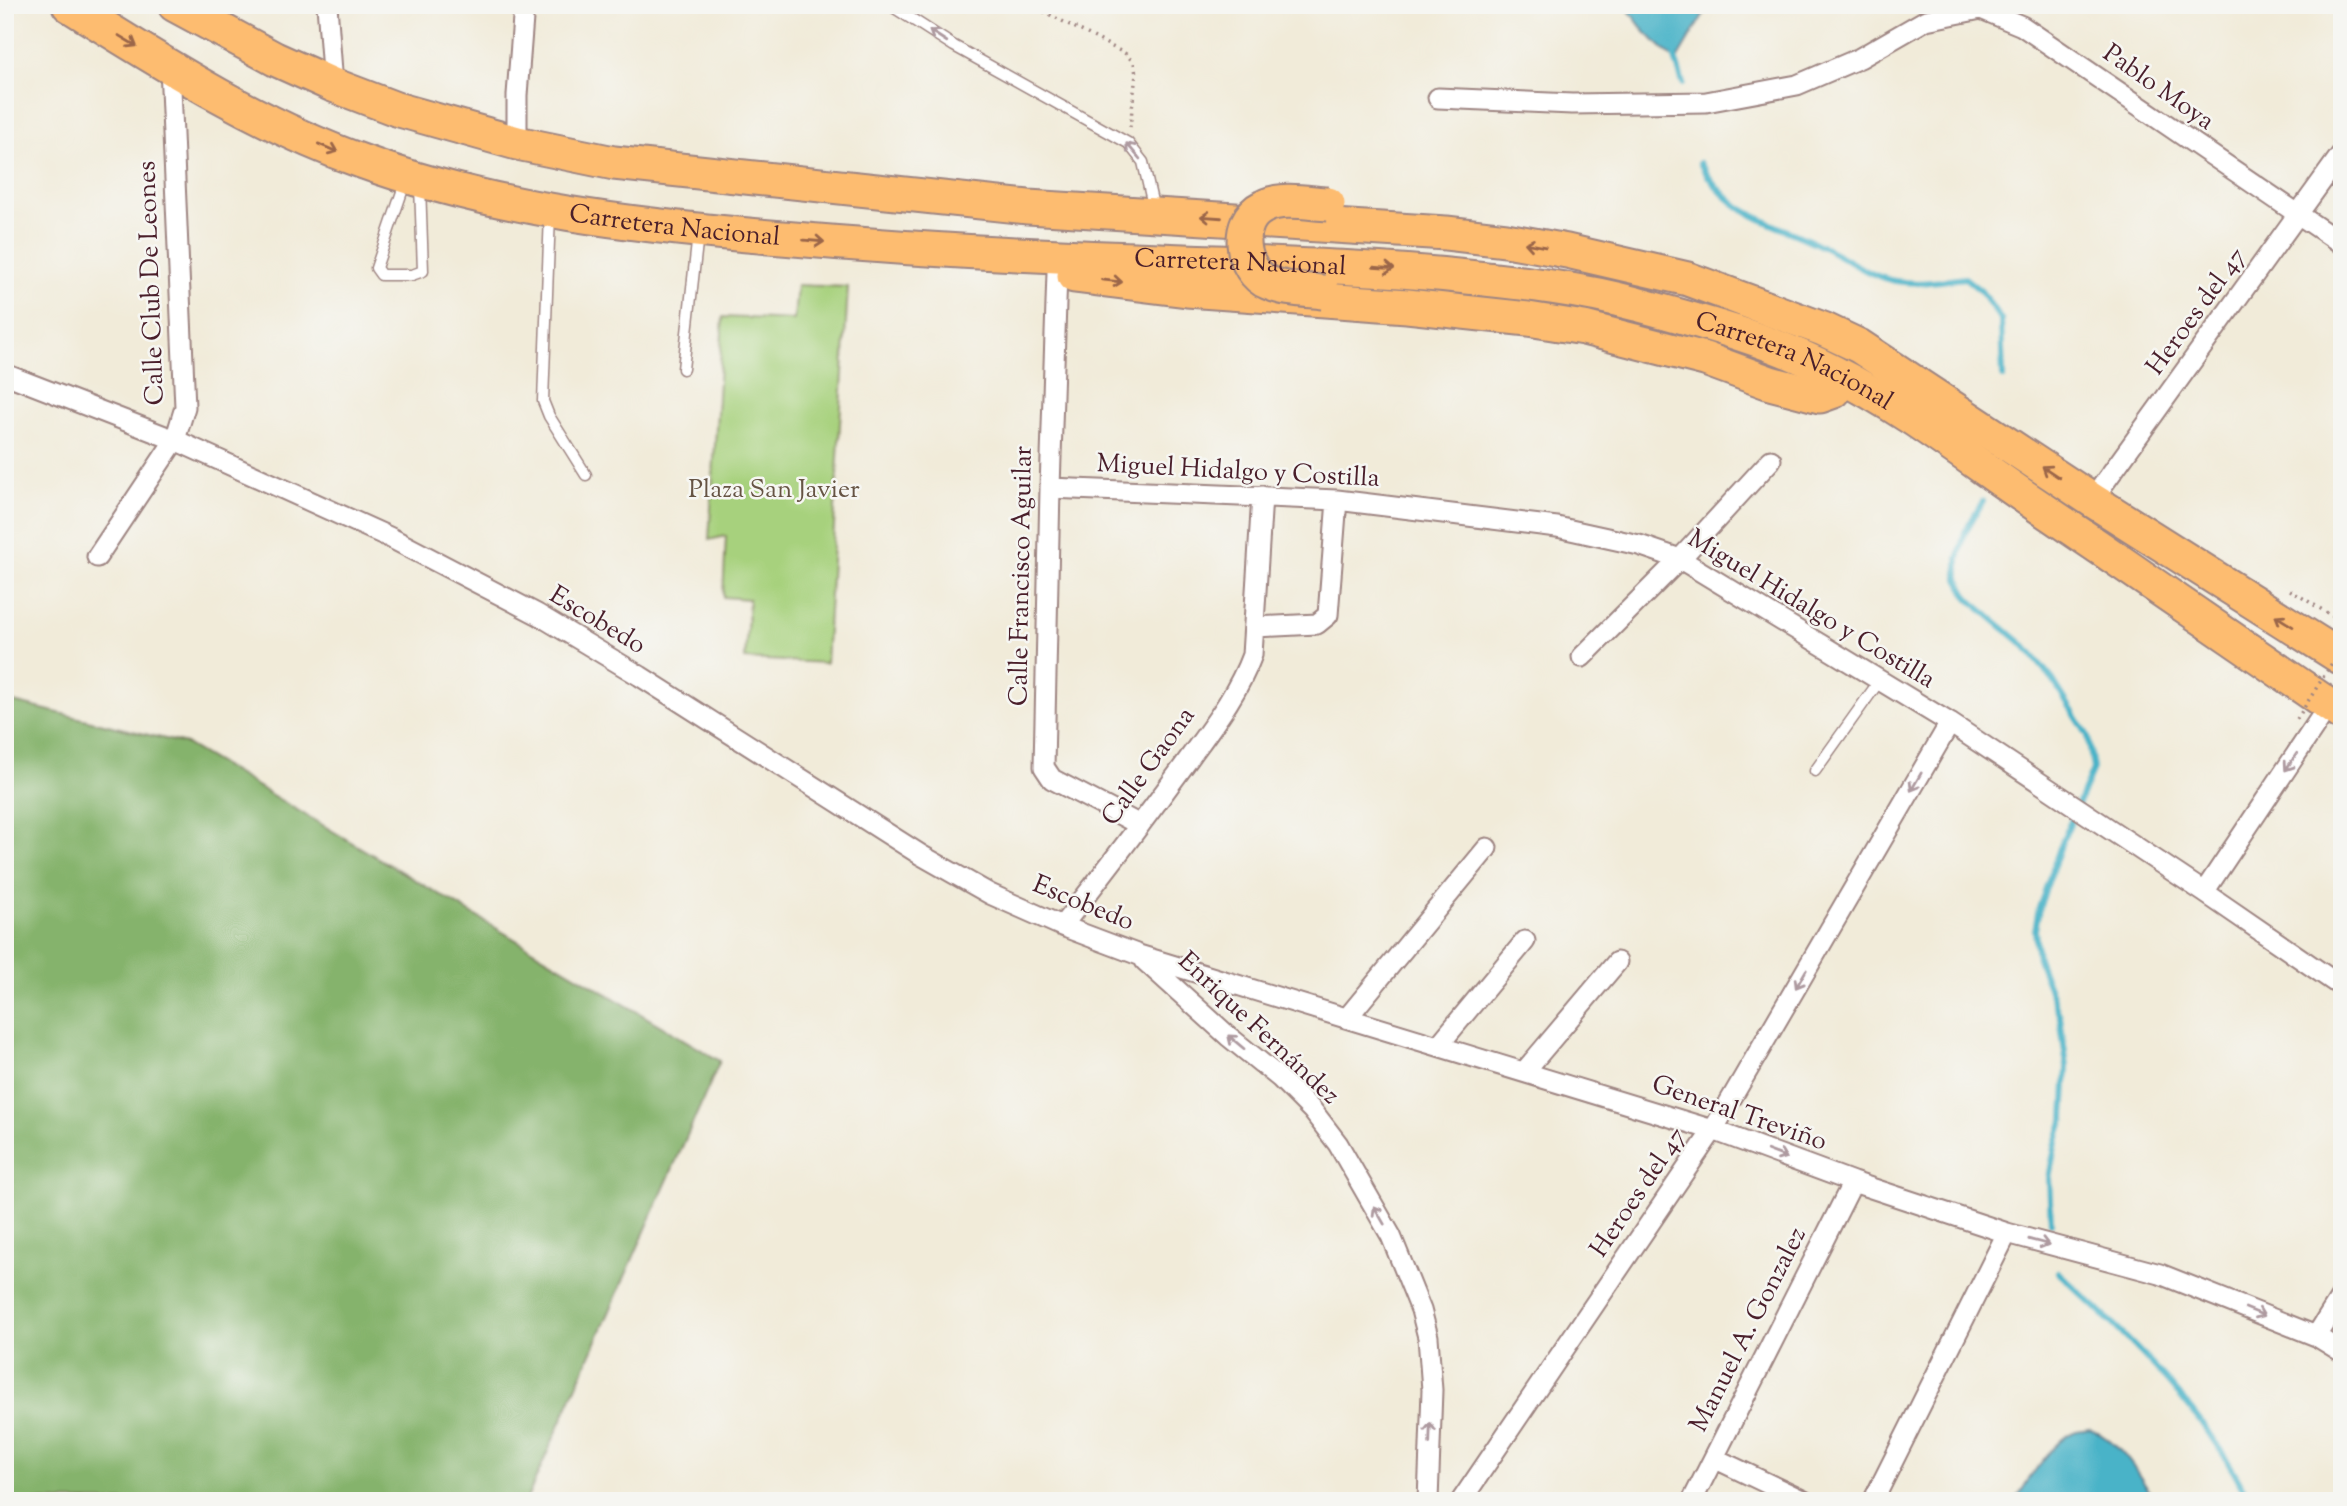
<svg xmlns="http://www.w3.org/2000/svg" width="2347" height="1506" font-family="'Sorts Mill Goudy',serif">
<rect width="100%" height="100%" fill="#f6f6f2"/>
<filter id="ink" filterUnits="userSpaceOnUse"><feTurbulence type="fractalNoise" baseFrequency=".0143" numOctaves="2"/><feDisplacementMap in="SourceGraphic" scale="14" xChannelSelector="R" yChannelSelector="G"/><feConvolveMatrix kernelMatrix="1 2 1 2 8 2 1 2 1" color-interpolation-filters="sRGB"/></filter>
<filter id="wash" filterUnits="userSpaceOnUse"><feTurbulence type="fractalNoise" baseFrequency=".00686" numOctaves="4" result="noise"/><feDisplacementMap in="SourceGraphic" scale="28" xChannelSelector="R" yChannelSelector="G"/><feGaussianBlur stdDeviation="1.57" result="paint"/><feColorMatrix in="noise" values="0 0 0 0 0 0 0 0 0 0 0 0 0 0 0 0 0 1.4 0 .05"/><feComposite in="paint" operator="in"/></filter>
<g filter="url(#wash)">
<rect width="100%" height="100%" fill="#f1ebd9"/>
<path fill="#a7d17d" stroke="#787854" stroke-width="2" d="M797,285L848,287L826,663L745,659L749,599L723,597L726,536L709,540L723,317L794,320Z"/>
<path fill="#85b36c" stroke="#68694c" stroke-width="2" d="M5,700L186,744L720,1061L526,1501H5Z"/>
<path fill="#4ab3c8" stroke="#4a697a" stroke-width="2" d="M1625,5H1709L1676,61L1645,32Z
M2090,1429C2121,1442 2138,1473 2155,1501H2016C2025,1483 2055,1439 2074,1432C2079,1430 2085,1430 2090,1429Z"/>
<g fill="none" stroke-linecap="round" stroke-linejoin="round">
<path stroke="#4ab3c8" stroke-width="6" d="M1674,55L1683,83
M1700,163C1732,221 1779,222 1831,251C1852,262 1872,277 1895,281C1918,285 1941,281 1965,278L1981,291L2001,320L2003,377
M1983,501L1965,532L1958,559V579L1969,599L2025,646L2053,680L2088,736L2093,769L2062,842L2039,908L2035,930L2038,959L2060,1017L2067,1067L2064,1118L2055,1146L2049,1178L2051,1223
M2058,1272C2131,1341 2205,1410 2250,1501"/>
</g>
</g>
<g filter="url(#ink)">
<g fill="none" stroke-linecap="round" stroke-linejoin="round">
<g stroke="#9e8582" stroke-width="13">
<path id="service" d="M890,5L954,46L1128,143L1143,162L1154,210
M406,180L376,268L381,275H412L423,271L420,185
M550,214L543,401L549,416L586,475
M683,369L698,234
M1815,771L1880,680"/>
</g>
<g stroke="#9e8582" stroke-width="23">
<path id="minor" d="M327,5L333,85
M1438,98L1572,104L1706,102L1797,85L1860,58L1926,20L1981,9L2022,26L2342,244
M517,143V95L524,5
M1057,272L1050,488L1044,767L1052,779L1140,825
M5,374L175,440L389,537L537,614L640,676L921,855L990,894L1062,926L1139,955L1713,1130L1853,1182L2007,1233L2160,1274L2316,1336L2342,1352
M1050,488L1337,500L1557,527L1639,545L1680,559L1950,723L2204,892L2342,987
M2092,500L2342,153
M97,557L175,440L185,407L170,66
M1255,627L1317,624L1328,615L1337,500
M1582,657L1680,559L1771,460
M2204,892L2329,705
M1062,926C1104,873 1145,819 1185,764C1210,729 1237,696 1252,655L1262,496
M1145,961L1228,1036L1280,1078L1312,1110L1338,1144L1391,1236L1421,1310L1428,1337L1432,1390L1428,1501
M1347,1018L1487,848
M1438,1046L1525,941
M1524,1072L1617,962
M2316,1336L2342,1295
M1714,1458L1804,1501
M1461,1501L1713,1130L1950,723
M1692,1501L1853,1182
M1873,1501L2007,1233"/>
</g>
<g stroke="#9e8582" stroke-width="37">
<g id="trunk">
<path id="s1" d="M69,5C162,63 257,124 361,161C496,210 639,226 782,238C908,249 1034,256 1161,260C1263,264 1365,266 1467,277C1524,283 1581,289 1636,304C1703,322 1771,340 1833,372C1903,407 1964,455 2028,499C2133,570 2237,642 2342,714"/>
<path d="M175,5L275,59L333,85L396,109L517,143L614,163L1028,207L1446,233L1506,240L1567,251L1688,279L1823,329L1859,346L2092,500L2342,658"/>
<path d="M1074,276L1187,290L1407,306L1528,319L1584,328L1705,359L1770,383L1820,396L1834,391"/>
</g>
</g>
<path stroke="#9e8582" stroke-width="3.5" stroke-dasharray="2 5" stroke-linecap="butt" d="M1031,5L1126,54L1134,63L1136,74L1130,127
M2290,590L2342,622"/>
<use href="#service" stroke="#fff" stroke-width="10"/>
<use href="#minor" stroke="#fff" stroke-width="19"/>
<use href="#trunk" stroke="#fdbc70" stroke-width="33"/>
<g stroke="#9e8582" stroke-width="37" stroke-linecap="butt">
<path id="trunk-bridge" d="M1323,292C1305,290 1285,290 1269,283C1240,271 1234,221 1263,207C1282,197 1308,203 1328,204"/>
</g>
<path stroke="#9e8582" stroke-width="3.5" stroke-dasharray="2 5" stroke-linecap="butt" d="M2297,719L2342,647"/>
<use href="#trunk-bridge" stroke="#fdbc70" stroke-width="33"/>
</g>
<defs><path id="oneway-shaft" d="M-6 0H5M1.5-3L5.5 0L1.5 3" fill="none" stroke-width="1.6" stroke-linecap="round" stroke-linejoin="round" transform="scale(1.75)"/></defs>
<g stroke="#ae9aa0">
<use href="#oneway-shaft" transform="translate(938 36) rotate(-147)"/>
<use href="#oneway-shaft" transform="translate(1133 151) rotate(-131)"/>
<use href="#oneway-shaft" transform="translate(2291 762) rotate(124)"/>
<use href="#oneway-shaft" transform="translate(1916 782) rotate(120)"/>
<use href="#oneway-shaft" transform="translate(1801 979) rotate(120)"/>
<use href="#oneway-shaft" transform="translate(1236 1042) rotate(-140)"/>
<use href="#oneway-shaft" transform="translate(1777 1154) rotate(21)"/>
<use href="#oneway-shaft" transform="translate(1379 1215) rotate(-120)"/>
<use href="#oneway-shaft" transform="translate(2039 1242) rotate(15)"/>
<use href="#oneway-shaft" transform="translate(2255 1312) rotate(22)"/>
<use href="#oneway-shaft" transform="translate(1430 1433) rotate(-88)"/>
</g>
<g stroke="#9b664a">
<use href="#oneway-shaft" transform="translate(128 41) rotate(31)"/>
<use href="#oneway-shaft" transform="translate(328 148) rotate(23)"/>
<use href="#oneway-shaft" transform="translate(1211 217) rotate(-176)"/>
<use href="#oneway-shaft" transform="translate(814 241) rotate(5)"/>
<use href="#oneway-shaft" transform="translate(1535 245) rotate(-170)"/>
<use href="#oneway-shaft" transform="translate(1384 268) rotate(4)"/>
<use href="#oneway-shaft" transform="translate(1112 281) rotate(6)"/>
<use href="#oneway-shaft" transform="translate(2051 472) rotate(-146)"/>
<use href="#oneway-shaft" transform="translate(2284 621) rotate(-148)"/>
</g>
</g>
<g text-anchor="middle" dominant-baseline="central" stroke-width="5" stroke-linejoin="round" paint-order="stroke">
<g font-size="26" fill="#4a1f2b" stroke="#f6f6f2">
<text transform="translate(2158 88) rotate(35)">Pablo Moya</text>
<text stroke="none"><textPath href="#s1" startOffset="653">Carretera Nacional</textPath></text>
<text stroke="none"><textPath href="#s1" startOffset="1220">Carretera Nacional</textPath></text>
<text transform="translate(152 283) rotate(-92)">Calle Club De Leones</text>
<text transform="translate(2197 312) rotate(-54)">Heroes del 47</text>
<text stroke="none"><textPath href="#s1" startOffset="1787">Carretera Nacional</textPath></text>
<text transform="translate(1238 472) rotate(3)">Miguel Hidalgo y Costilla</text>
<text transform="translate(1022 576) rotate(-89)">Calle Francisco Aguilar</text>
<text transform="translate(1811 610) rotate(31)">Miguel Hidalgo y Costilla</text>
<text transform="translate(597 621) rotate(31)">Escobedo</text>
<text transform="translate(1149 767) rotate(-54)">Calle Gaona</text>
<text transform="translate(1083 904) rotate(22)">Escobedo</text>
<text transform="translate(1258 1029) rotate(43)">Enrique Fernández</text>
<text transform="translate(1739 1114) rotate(19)">General Treviño</text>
<text transform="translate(1639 1193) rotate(-56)">Heroes del 47</text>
<text transform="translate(1749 1330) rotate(-63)">Manuel A. Gonzalez</text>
</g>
<g font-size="26" fill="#665444" stroke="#f6f6f2">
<text x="774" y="490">Plaza San Javier</text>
</g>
</g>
<rect width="2347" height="1506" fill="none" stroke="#f6f6f2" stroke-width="28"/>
</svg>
